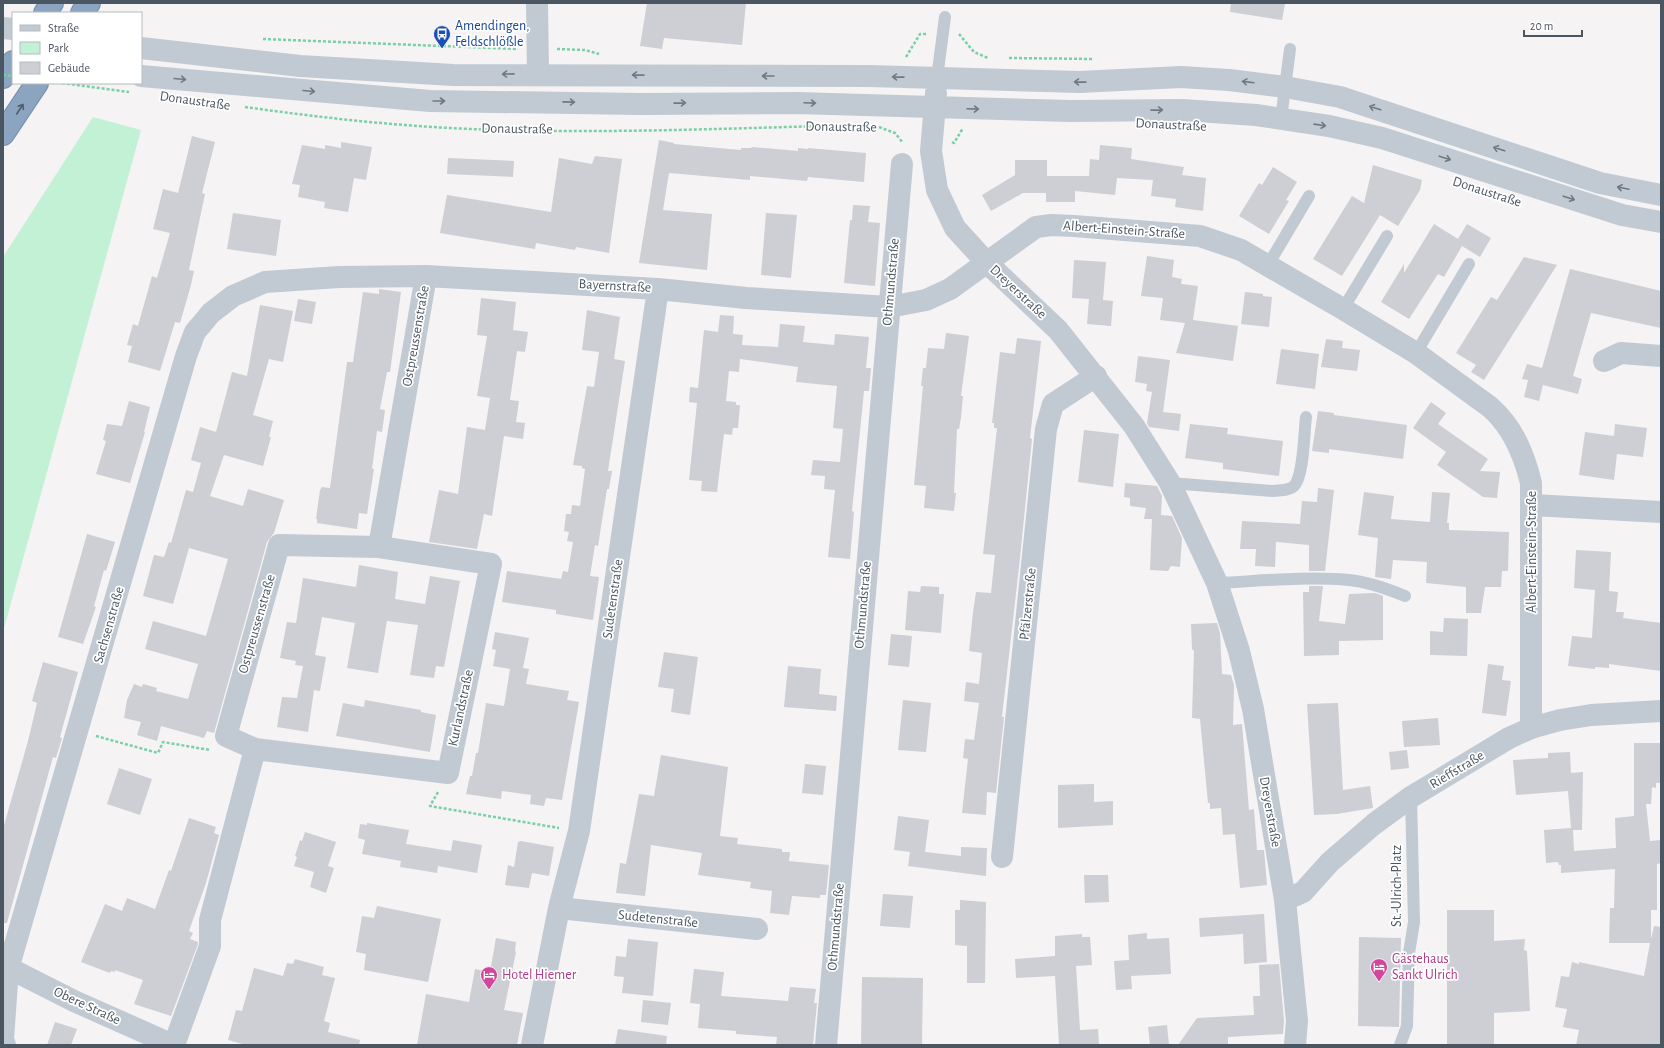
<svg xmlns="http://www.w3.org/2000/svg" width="1664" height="1048" font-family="'Alegreya Sans',sans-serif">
<rect width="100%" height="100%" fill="#f5f3f3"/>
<path fill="#c3f1d5" d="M93,117L141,130L3,632V257Z"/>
<path fill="#cdcfd5" d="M647,3H746L742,45L664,38L662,49L640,46Z
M1231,3L1285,4L1282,20L1230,12Z
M192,136L215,142L202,193L205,194L189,270L194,271L191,285L180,323L175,322L160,371L128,362L132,346L127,345L133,324L138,326L152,276L157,278L170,233L153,229L163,189L178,193Z
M659,140L674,143V144L741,150V148H751L752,147L798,151V148L808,149V148L866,153L864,182L808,177L807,181L750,176V180L669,173L663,210L712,214L707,270L639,263Z
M341,142L372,147L366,180L354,178L348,212L324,208L325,202L298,197L300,185L292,184L302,145L325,149V145L341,148Z
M1100,145L1132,148L1131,159L1184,167L1182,175L1206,178L1203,211L1175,207L1176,199L1151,196L1153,180L1117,178L1115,195L1075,191V202H1046V193H1023L991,211L982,195L1015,175V160H1047V176H1089L1090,159L1099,160Z
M595,156L622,159L609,253L576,247L575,250L536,243L535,249L440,233L447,195L551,212L559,158L592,164Z
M448,158L514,161L513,177L447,174Z
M1373,165L1422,180L1420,190L1398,226L1380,215L1342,276L1313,259L1352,196L1364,203Z
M1273,167L1297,182L1286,200L1289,201L1269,234L1239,216L1259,183L1262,185Z
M853,205L870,206L868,222L880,223L875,286L844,283L850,220H852Z
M233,213L281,220L276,256L227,249Z
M766,213L797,215L791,278L761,275Z
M1434,224L1458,239L1467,224L1491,238L1480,257L1462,246L1444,277L1438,274L1409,319L1381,302L1404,264V273Z
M1147,256L1174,260L1172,277L1182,279L1181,284L1198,286L1193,320L1238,326L1233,361L1176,353L1185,323L1160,320L1163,298L1141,296Z
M1524,257L1557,265L1484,380L1471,372L1476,365L1456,353L1491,297L1497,300Z
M1074,260L1106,262L1103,300L1113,301L1111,326L1087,324L1089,299L1072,298Z
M1570,269L1661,291V328L1591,313L1573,376L1582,379L1578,394L1543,385L1539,401L1524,397L1528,380L1522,379L1527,364L1542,368Z
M379,289L401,292L390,372H387L380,409L385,410L382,432L377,431L372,469H374L367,514L359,513L357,529L317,523V519H316L320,490L322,487L330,488L347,362H353L363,292L379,294Z
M1245,292L1263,294V296L1272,297L1269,327L1241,324Z
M481,298L516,302L513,330L528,332L525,352L517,351L510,400L519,401L516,422L525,423L523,439L504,436L492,516L484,514L477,549L429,542L439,490L458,494L467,427L485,430L490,398L477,396L487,336L477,335Z
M298,299L316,302L312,324L294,321Z
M260,305L293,311L283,362L269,359L253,415L273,421L269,437H271L263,466L224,455L210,496L243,506L248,489L284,500L274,533L267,542L214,733L207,731L204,738L161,726L157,741L137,735L141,722L124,718L127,700L134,684L142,687L143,684L157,688L156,691L188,699L198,664L145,649L153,621L206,636L228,559L189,548L173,604L143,596L154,555L164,557L169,542L171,543L186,490L193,492L201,463L191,460L200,427L216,432L232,372L247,376Z
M587,310L620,317L614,359L625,361L608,471H612L609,489H607L598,546L595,545L590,576L599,577L593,620L556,614V610L502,602L507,571L561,579L563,571L568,572L573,542L567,541L569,532L564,531L566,514H571L572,505L580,506L585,469L582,468V466L573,465L587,386L594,387L599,352L582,350Z
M720,315L734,316L733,334L743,335L742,345L778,347L780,324L805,326L803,342L834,345L835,334L869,337L866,368H871L869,391H864L852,511L854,512L850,559L828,557L835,490L824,489L825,476L811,475L813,460L840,462L843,429L833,428L837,386L796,382L798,367L740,359L739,372L729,371L726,401L736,402V405H740L738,428H733L732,435L724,434L717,492L701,491L702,481L689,480L697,403L689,402L690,387L698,388L704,330L718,332Z
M946,333L969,336L961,396H963L961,418L959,429H957L954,493H956L954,511L924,508L926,486L914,485L923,386H921L923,368H926L928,348L944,349Z
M1017,338L1041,341L1030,438L1032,439L1020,558L1002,717H1004L996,793L987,792L986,815L962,813L968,759L963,758L965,739L974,740L979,703L964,701L966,682L979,684L982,653L969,651L973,612L976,592L991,593L995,555L983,554L997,428H994V423H992L1000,352L1015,354Z
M1326,339L1343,341L1342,348L1360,350L1357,371L1321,367Z
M1281,349L1319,354L1315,389L1276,384Z
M1138,356L1170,360L1163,412L1181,414L1179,431L1149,427L1147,423L1152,392L1146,391L1147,384L1135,382Z
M129,401L150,407L144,432H145L130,483L96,474L106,441L103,440L107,424L122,426Z
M1431,402L1446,413L1438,424L1488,459L1480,471L1500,472L1497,498L1483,497L1437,465L1446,452L1413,428Z
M1318,411L1334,413V415L1407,425L1403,459L1329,449V453L1312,451Z
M1190,424L1228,428L1227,434L1283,441L1279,476L1223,469V463L1185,458Z
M1615,424L1647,428L1643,457L1617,454L1614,480L1579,475L1585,432L1614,436Z
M1084,430L1119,434L1113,487L1078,482Z
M1125,483L1157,486L1162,496L1161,515L1172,516L1182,538L1180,567L1171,566L1168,571L1150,570L1152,519H1144L1146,508L1130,506V498L1124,497Z
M1318,488L1334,490L1325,571H1309V545L1276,542L1275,567L1255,566L1256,549H1240L1242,521L1300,524L1302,501L1317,502Z
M1364,492L1394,496L1391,519L1430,522L1432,492L1450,493L1447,523H1449V530L1509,532L1508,571H1502L1501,587H1485L1481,613H1466V587L1426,583L1427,562L1393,560L1391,579L1375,577L1378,538L1358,535Z
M87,534L115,542L106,571L104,570L94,606L96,607L83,644L58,637Z
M1576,550L1611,552L1609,591L1618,592L1616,612H1624L1623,618L1661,623V671L1609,664V668L1595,667V669L1568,666L1572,636L1592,638L1595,590L1574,588Z
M359,565L398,572L395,599L425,604L430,576L460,581L444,667L436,666L434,678L410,675L418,625L387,621L378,673L347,668L355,623L322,617L315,655L326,657L320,691L314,690L308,732L277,727L282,697L297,698L303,666L295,665L296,661L280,658L287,622L296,623L303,578L356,587Z
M921,586L939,587V594H944L941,633L905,630L908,591L920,592Z
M1309,586H1323L1319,621L1345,624L1349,594L1375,593L1383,596V640L1339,641V655L1304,656L1303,592H1309Z
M1444,618L1468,619L1467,656L1430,655V631L1443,632Z
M1217,623L1220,633L1222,674L1231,675L1234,685L1233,725L1242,724L1249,810L1254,809L1257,850H1264L1267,885L1240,888L1235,834L1223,835L1221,808L1210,809V803H1208L1200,719L1192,718L1194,651L1192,649L1191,624Z
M495,632L529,638L523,668L529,669L526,684L569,691L567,700L579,702L562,800L546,798L544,806L530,804L531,795L502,791L501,799L466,794L470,776H472L476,753H478L486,703L504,706L510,669L493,666L496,650L492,649Z
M891,634L912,636L909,667L888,665Z
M664,652L698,657L690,715L671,712L674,689L658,687Z
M43,662L78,672L60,737L62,738L56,758L53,757L7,923H3V829L28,741L37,703L32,701Z
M1488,664L1504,666L1502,680L1511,681L1506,716L1482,713Z
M788,666L821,669L819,694L837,696L836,711L784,707Z
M365,700L421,710V712L436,715L430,752L336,736L343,703L364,707Z
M903,700L931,703L926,752L898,750Z
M1338,703L1343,790L1370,786L1373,808L1337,814L1314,815L1307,704Z
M1438,718L1440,745L1404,747L1402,721Z
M1634,743H1661V783H1656V788L1652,787L1651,804H1646L1650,841L1661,840V863L1657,864V910H1651V939L1654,926L1661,927V1045H1576L1579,1030L1563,1027L1567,1009L1555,1007L1561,976L1569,977L1572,962L1579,964V962L1644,976L1650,943H1609L1610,908H1614L1615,869L1561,873V865H1559L1558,862L1546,863L1544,830L1571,828L1568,791L1516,795L1513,760L1548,758V753L1570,752L1571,773L1583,772L1582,830H1573L1574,851L1616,848L1615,818L1634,816Z
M1407,750L1409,768L1391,770L1389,752Z
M661,755L728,767L720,836L738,838L737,844L782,849V852H790L789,861L829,865L826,895H820V898L792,896L789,915L770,913L772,891L750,888L751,882L698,875L702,853L651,845L645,896L616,893L620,863L626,864L639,794L654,796Z
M805,764L826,766L823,795L802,793Z
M119,768L152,779L140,815L107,804Z
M1094,784V802L1113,801V825L1058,828V785Z
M898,816L929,820L925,852L961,856V847L987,848L986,876L908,866L910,852L894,850Z
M189,818L216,827L214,833L219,835L206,883L189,931L193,933L190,939L198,942V944L171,1016L134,1004L143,980L115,970V972L111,971L110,973L81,962L105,904L122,911L127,898L155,909L169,870L171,871Z
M367,823L409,830L406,844L451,851L453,840L482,845L477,873L438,866L437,873L419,870L400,867L401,861L362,854L365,840L358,838L360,824L367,825Z
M305,832L336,842L328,866L334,868L326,893L310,887L314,872L294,866L297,857L295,856L300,840L302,841Z
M521,841L554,847L549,876L532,873L529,888L505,885L508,865L514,867L518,842Z
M1084,875H1108L1109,902L1085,903Z
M883,894L913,896L910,928L880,926Z
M960,900L986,902L985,983H967V946L955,945V910H960Z
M377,906L441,919L428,982L364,970L366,954L356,952L362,916L374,918Z
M1447,910H1494V941L1525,939L1524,950L1527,951L1530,1011L1494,1013V1045H1447Z
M1264,914L1267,962L1244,964L1243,934L1200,937L1199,918Z
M1147,933V939L1169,938L1171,974L1131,976L1132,989L1116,990L1114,961L1129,960L1128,935Z
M1082,934V937H1090L1092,965L1076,966L1080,1030L1098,1029L1099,1045H1059L1055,976L1016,978L1015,959L1055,956V936Z
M1359,937L1401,938L1399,1027L1358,1026Z
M496,938L516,942L515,951L516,952L504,1010L523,1013L517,1045H417L426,994L469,1002L475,969L490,972Z
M628,939L658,942L653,996L622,993L624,977L614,976L616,956L626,957Z
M295,959L324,967L322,975L335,978L324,1021L330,1023L328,1032L360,1040L359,1045H246L228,1040L236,1010L242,1011L254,968L283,976L287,963L293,964Z
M1279,964L1284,1021L1283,1034L1228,1037V1045H1178L1197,1018L1254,1015L1253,996H1260L1259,965Z
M694,969L724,972L721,996L788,1001L790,987L816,989L814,1003H817L813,1045H776L777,1037L736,1034V1031L698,1028L700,1004L690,1003Z
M862,977L923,978L922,1045H861Z
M643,1000L671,1003L668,1025L641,1022Z
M55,1022L77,1029L71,1045H47Z
M1167,1025L1169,1045H1150L1148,1027Z
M618,1029L667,1036L666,1045H615Z"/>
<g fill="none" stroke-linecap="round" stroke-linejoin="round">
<g stroke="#7690ad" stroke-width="24">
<path id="motorway" d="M45,13L52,3
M82,13L89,3
M3,77L13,62
M3,134L37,83"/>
</g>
<path stroke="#7ad0a6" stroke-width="2.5" stroke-dasharray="3 2" stroke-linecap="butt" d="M959,34L974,52L988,58
M263,39L518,49
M557,49L585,50L599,54
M906,57L920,34H928
M1009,58L1094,59
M62,83L129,92
M245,107C330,119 415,128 501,130C608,133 715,129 822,126
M879,127L895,133L903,143
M952,142L954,143L963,128
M96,736L158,753L163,742L210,750
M438,792L430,806L559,828"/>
<path stroke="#c1cad2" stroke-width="12" d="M937,78L945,17
M1281,119L1290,49
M1268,265L1309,196
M1343,309L1387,236
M1416,353L1469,264
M1170,483L1273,491C1280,490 1289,491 1294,486C1304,476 1304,431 1306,417
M1217,583C1261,581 1306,576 1349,580C1368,582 1388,589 1405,596
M1400,1045L1407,1026L1409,953L1414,922L1411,797"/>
<path stroke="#c1cad2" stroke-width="22" d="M537,3L538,74
M1604,361L1621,353L1661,356
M1533,505L1661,512
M379,547L426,276
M1002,857L1046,429L1053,404L1096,376
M559,908L757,929
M5,1045L3,1039L8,969L186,356L195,332L211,313L233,296L265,282L339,277L426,276L658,289L746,298L889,307L926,300L950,289L1036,227L1051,225L1074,226L1200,236L1241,250L1343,309L1416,353L1490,407C1513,427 1524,454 1531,483V728
M174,1045L210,946V920L255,749L226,736L279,545L379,547L491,564L448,773L255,749
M532,1045L559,908L579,831L658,289
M826,1045L902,164"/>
<path stroke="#c1cad2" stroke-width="22" d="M3,28L13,29
M141,48L300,66L453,75L869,76L1080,82L1181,77L1229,80L1285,87L1340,97L1600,183L1661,195
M141,76L430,101L641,104L797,103L1070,111L1182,110L1256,115L1329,126L1382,138L1622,215L1661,222
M936,93L931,151L937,190L955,228L986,262L1058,330L1134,426L1170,483L1217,583L1239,651L1253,709L1285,900L1297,1021L1295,1045
M1285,900L1303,892L1330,862L1374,824L1411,797L1509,738L1531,728L1560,720L1591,715L1661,711
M3,965L74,1001L173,1045"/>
<use href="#motorway" stroke="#8ba5c1" stroke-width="22"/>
<path stroke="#7ad0a6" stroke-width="2.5" stroke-dasharray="3 2" stroke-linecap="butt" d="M3,75L13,76"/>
</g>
<defs><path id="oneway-shaft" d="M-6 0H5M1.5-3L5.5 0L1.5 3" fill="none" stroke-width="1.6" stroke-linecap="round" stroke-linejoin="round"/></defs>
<g stroke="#6e7983">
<use href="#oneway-shaft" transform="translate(508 74) rotate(179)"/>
<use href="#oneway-shaft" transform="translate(638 75) rotate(-179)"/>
<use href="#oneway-shaft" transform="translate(768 76) rotate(-180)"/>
<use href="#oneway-shaft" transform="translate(898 77) rotate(-179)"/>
<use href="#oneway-shaft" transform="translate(180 79) rotate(5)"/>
<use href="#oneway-shaft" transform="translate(1080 82) rotate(-179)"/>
<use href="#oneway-shaft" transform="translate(1248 82) rotate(-173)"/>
<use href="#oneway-shaft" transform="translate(309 91) rotate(5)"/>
<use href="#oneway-shaft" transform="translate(439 101)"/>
<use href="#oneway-shaft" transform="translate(569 102) rotate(1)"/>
<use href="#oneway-shaft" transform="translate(680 103) rotate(-1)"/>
<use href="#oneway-shaft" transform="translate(810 103) rotate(2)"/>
<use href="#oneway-shaft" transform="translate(1375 108) rotate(-162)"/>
<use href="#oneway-shaft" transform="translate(973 109) rotate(2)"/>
<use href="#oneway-shaft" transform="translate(1157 110) rotate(-1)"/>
<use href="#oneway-shaft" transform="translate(1320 125) rotate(8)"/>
<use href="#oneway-shaft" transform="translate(1499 149) rotate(-162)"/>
<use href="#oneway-shaft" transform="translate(1445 158) rotate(18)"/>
<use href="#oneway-shaft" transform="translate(1623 188) rotate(-168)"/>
<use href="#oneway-shaft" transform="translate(1569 198) rotate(18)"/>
</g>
<use stroke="#505e6b" href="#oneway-shaft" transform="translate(20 109) rotate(-57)"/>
<defs>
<g id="bus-pin" transform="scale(0.9)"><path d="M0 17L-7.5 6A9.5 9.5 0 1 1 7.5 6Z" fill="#1a4fb4" stroke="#fff"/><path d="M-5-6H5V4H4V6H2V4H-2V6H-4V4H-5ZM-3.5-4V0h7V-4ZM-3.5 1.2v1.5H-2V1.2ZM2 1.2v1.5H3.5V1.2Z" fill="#fff"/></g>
<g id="hotel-pin" transform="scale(0.9)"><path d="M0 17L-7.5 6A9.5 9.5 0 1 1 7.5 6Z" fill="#d1479c" stroke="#fff"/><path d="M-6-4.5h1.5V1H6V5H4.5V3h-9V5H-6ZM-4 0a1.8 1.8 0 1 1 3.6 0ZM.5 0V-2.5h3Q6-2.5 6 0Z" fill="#fff"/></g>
</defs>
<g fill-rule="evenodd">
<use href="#bus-pin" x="442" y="34"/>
<use href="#hotel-pin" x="1379" y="967"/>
<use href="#hotel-pin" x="489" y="975"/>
</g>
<g text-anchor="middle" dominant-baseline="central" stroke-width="3.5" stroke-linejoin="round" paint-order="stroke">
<g font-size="14" fill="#164399" stroke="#fff" text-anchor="start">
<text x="455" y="26">Amendingen,<tspan x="455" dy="16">Feldschlößle</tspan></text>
</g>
<g font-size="14" fill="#4a5661" stroke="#fff">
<text transform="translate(195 101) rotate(8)">Donaustraße</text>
<text transform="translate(1171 125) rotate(3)">Donaustraße</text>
<text transform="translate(841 127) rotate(1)">Donaustraße</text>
<text transform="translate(517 129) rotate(1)">Donaustraße</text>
<text transform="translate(1487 192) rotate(18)">Donaustraße</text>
<text transform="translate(1124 230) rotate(4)">Albert-Einstein-Straße</text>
<text transform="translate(891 282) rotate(-85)">Othmundstraße</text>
<text transform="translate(615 286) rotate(3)">Bayernstraße</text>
<text transform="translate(1018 292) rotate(43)">Dreyerstraße</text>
<text transform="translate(416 336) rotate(-80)">Ostpreussenstraße</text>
<text transform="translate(1532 552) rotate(-90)">Albert-Einstein-Straße</text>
<text transform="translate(613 599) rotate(-82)">Sudetenstraße</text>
<text transform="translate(1028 604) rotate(-84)">Pfälzerstraße</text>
<text transform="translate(863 605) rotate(-85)">Othmundstraße</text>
<text transform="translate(257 624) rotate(-74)">Ostpreussenstraße</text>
<text transform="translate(109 625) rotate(-74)">Sachsenstraße</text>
<text transform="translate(461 708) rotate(-78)">Kurlandstraße</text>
<text transform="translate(1457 770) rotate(-31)">Rieffstraße</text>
<text transform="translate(1270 812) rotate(80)">Dreyerstraße</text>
<text transform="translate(1397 886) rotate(-90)">St.-Ulrich-Platz</text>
<text transform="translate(658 919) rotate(6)">Sudetenstraße</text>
<text transform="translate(836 927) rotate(-85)">Othmundstraße</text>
<text transform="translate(87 1006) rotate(25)">Obere Straße</text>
</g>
<g font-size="14" fill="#b23c85" stroke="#fff" text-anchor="start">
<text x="1392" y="959">Gästehaus<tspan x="1392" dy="16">Sankt Ulrich</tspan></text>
<text x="502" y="975">Hotel Hiemer</text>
</g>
</g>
<rect width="1664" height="1048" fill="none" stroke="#4a5661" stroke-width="8"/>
<rect x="12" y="12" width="130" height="72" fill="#ffffff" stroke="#b7bbc0"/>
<rect x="20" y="25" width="20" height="6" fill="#c1cad2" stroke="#b7bbc0"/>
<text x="48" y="32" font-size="12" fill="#4a5661">Straße</text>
<rect x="20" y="42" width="20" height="12" fill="#c3f1d5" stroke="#b7bbc0"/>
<text x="48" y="52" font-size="12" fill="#4a5661">Park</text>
<rect x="20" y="62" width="20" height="12" fill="#cdcfd5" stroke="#b7bbc0"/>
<text x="48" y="72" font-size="12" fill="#4a5661">Gebäude</text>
<path d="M1524 30v6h58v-6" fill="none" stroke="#4a5661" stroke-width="2"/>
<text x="1530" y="30" font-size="12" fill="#4a5661" stroke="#ffffff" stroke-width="3" paint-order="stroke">20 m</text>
</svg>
